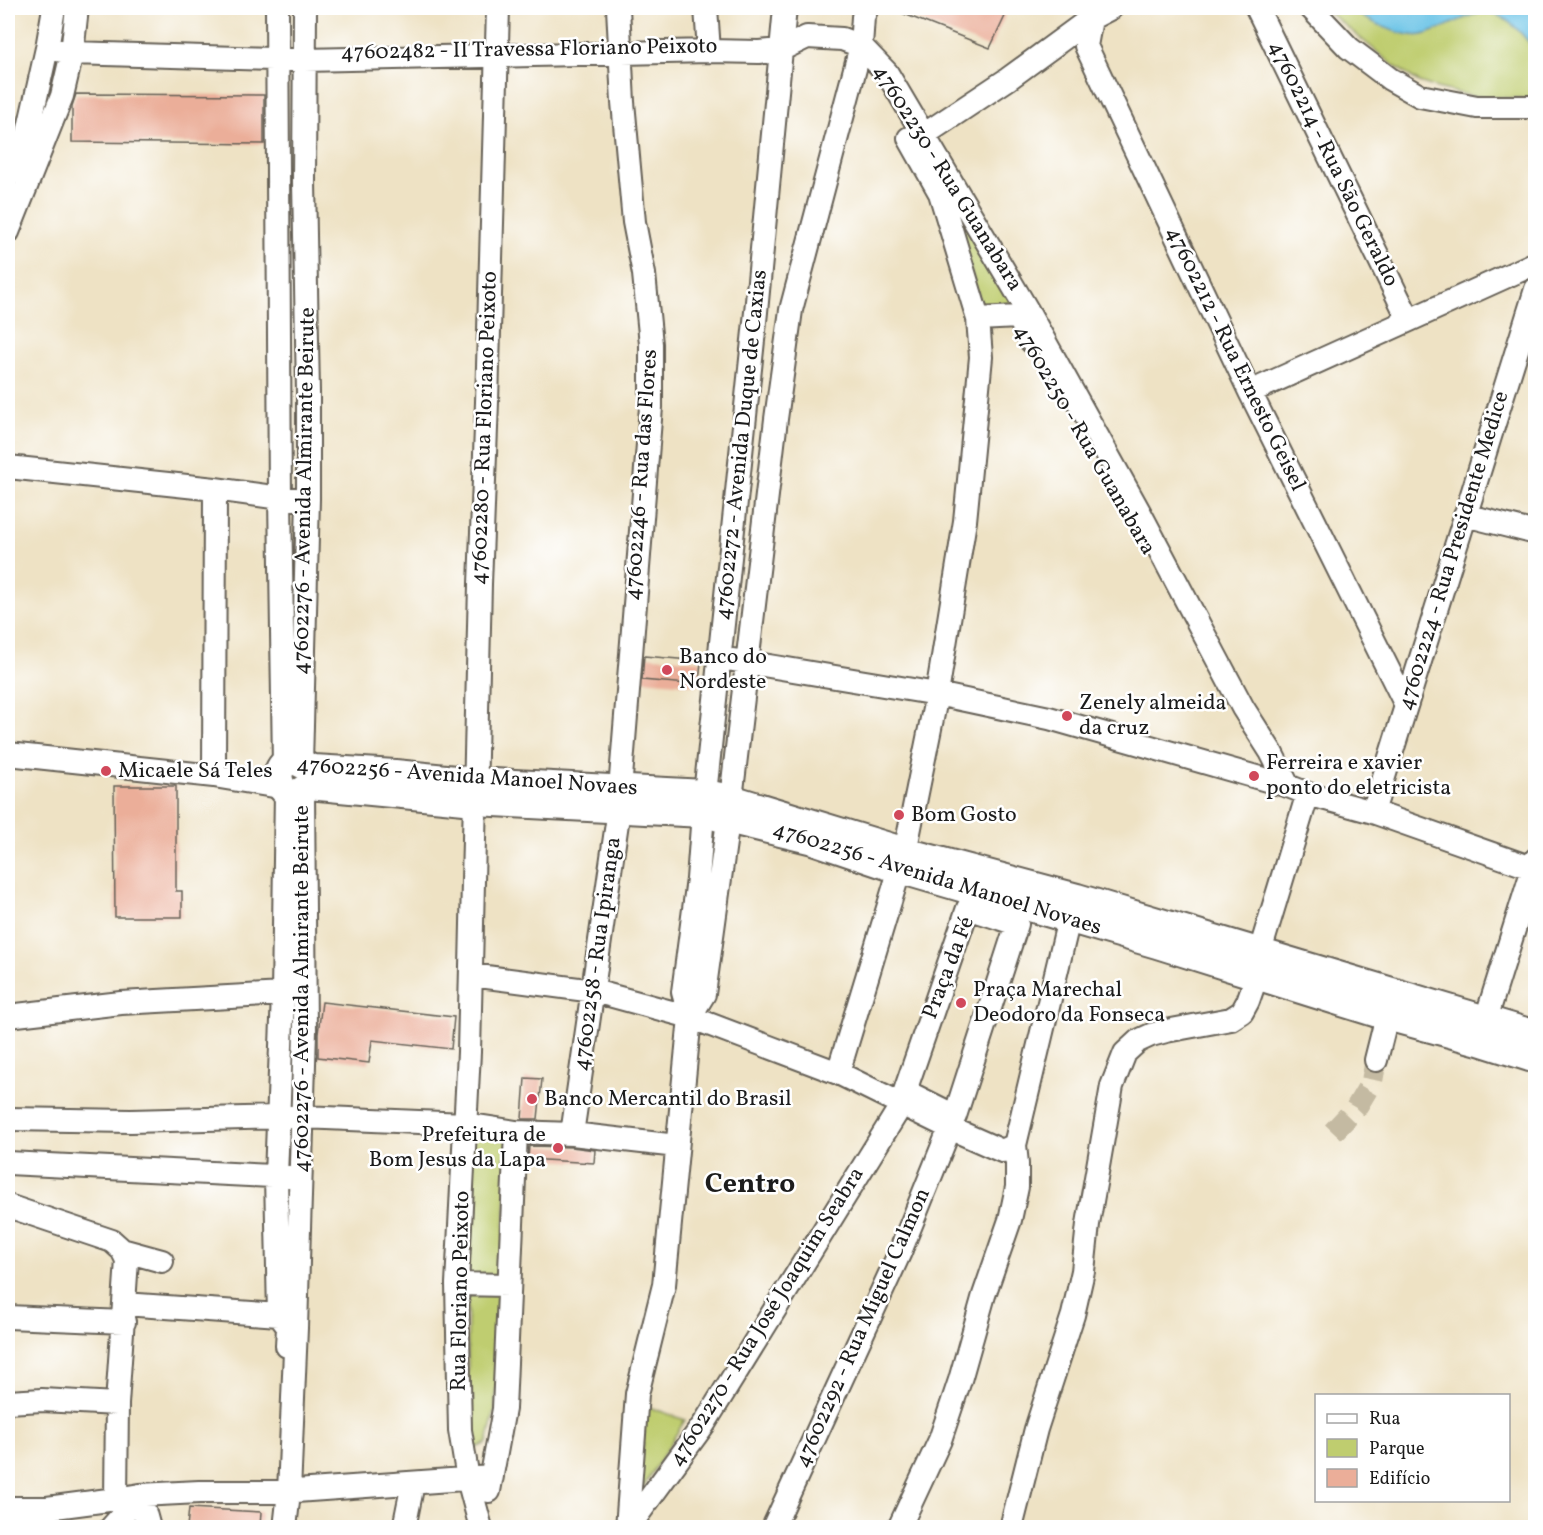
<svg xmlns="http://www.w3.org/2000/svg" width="1543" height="1535" font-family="Vollkorn,serif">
<rect width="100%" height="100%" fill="#fff"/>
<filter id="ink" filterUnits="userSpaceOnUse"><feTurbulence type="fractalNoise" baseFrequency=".0167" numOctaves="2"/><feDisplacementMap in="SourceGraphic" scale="12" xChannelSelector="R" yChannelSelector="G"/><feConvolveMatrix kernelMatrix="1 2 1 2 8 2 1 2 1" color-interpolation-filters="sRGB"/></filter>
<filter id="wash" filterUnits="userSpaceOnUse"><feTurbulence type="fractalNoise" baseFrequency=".008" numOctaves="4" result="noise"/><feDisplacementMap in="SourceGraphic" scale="24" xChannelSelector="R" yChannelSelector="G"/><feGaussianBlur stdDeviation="1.35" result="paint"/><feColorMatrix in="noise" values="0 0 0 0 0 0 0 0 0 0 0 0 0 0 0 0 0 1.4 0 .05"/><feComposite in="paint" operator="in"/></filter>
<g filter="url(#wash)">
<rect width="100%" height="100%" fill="#eee2c4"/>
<path fill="#bfcd6f" stroke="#6e7446" stroke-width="1.5" d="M1324,8H1535V99L1472,96L1437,88L1419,82L1393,65Z
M949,200L1018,307L983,311Z
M466,1137L509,1138L495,1409L487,1443L469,1451Z
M646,1406L685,1420L639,1494Z"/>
<path fill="#68c2e6" stroke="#426f81" stroke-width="1.5" d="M1349,8H1535V50C1522,33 1503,9 1478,13C1459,19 1441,30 1422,35C1403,39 1364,19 1349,8Z"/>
<g id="blocks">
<path fill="#ebae99" d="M889,8H996L1007,12L990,48Z
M76,94L264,95V144L72,142V106Z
M644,656L701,661L699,685L642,680Z
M114,786H176V891H182V917H115Z
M322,1002L454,1017L451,1049L372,1040L369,1063L318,1057V1034Z
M525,1078L542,1079L538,1119H522Z
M529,1146L571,1147L595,1150L594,1163L528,1159Z
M189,1508L261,1512L260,1527H187Z"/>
</g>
</g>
<g filter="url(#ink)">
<use href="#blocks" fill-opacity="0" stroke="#666157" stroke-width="1.5"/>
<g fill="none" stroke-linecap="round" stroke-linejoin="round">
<path stroke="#c4baa2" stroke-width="22" stroke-dasharray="22 11" stroke-linecap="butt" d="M1333,1132L1356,1108L1372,1081L1376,1060"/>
<g stroke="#666157" stroke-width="26">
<path id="minor" d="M277,8L280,498L284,765
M618,8L623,102L634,222L644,274L651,344V407L620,790
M706,8L709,51
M785,8L756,312L703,813L698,879L683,992L690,1017L704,994L731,799L776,419L791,310L861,46L863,17L867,8
M1093,8L1086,46L1250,392L1406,705
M1257,8L1409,320
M1311,8L1349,48L1390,79L1420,96L1477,107H1536
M47,48L72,53L305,60L709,51L759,52L780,50L807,37L842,39L861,46L887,73L1029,313L1140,513L1243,708L1271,752L1288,786
M925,134L1008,79L1090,19L1111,8
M909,138L940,193L978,319L1018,317L1031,341
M19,173L47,48L54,8
M8,232L62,96L72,53L77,8
M978,319L981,357L965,521L937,694L905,852L838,1073L950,1128L1002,1151L1015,1145L1069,919L1075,905
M1250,392L1536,263
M8,467L215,489L280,498L295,499
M1465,515L1536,533
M733,660L937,694L1049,718L1288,786L1311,795L1373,812L1532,868
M8,754L214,776L280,787
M214,776L215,489
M286,792L283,994L276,1176L279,1315L288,1327L287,1346
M1373,812L1536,289
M968,908L1017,924L955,1116L905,1091Z
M471,975L594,991L690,1017L838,1073
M8,1016L121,1003L283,994
M1481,1035L1536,859
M1376,1060L1387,1016
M8,1119L131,1121L278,1117H303L465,1124L516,1132L572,1134L677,1146
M572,1134L619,809
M8,1163L291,1177
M8,1206L112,1241L122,1250L127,1260L117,1404L116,1499
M122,1250L162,1261
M457,1284L509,1285
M124,1304L279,1315
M8,1317L124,1322
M8,1402L42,1400L117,1404
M489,1491L504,1409L516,1132
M140,1495L149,1528
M8,1508H47L116,1499L140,1495L199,1492H282L492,1477
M111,1528L140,1495
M285,1528L289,1492L296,1328L305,1031L303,792C313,781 313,772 301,763L308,499V392L304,182L305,8
M404,1528L413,1483
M481,1528L468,1479L460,1430L457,1284L469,1052L480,584L487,402L498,8
M627,1528L637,1394L664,1285L690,1017
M628,1528L704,1424L902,1104
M773,1528L900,1252L950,1128
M899,1528L940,1440L960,1380L984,1295L1010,1220L1017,1187V1164L1015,1145
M1011,1528L1036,1429L1073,1315L1083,1271L1088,1224L1112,1086L1125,1053L1138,1041L1151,1035L1166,1031L1231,1019L1242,1012L1248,1001L1257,975L1262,954V945L1305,803L1311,795"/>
</g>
<g stroke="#666157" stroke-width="32">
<path id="major" d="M1536,1035L1077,898L905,852L731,799L705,794L476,782L395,774L314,769C306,768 300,760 292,761C265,765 283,813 309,785L475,801L703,813L813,840L899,869L1157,944L1387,1016L1479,1041L1536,1059"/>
</g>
<use href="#minor" stroke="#fff" stroke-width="22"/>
<use href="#major" stroke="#fff" stroke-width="28"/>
</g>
</g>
<g fill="#d1495b" stroke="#fff" stroke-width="2">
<circle cx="667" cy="670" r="6"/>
<circle cx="1067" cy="716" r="6"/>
<circle cx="106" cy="771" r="6"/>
<circle cx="1254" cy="776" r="6"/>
<circle cx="899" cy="815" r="6"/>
<circle cx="961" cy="1003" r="6"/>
<circle cx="532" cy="1099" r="6"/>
<circle cx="558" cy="1148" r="6"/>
</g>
<g text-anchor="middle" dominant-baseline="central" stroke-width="5" stroke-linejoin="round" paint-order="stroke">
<g font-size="22" fill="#1c1c1c" stroke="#fff">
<text transform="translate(529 50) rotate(-1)">47602482 - II Travessa Floriano Peixoto</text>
<text transform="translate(1333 164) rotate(64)">47602214 - Rua São Geraldo</text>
<text transform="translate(947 178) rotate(58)">47602230 - Rua Guanabara</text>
<text transform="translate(1235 359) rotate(64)">47602212 - Rua Ernesto Geisel</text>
<text transform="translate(485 428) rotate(-88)">47602280 - Rua Floriano Peixoto</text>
<text transform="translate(1084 440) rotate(60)">47602250 - Rua Guanabara</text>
<text transform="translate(742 445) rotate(-84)">47602272 - Avenida Duque de Caxias</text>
<text transform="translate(642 475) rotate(-86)">47602246 - Rua das Flores</text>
<text transform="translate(305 491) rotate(-89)">47602276 - Avenida Almirante Beirute</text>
<text transform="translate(1454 551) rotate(-73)">47602224 - Rua Presidente Medice</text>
<text transform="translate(467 777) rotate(4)">47602256 - Avenida Manoel Novaes</text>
<text transform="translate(937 879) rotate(17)">47602256 - Avenida Manoel Novaes</text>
<text transform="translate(598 954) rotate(-82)">47602258 - Rua Ipiranga</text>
<text transform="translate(949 968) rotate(-69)">Praça da Fé</text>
<text transform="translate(302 989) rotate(-90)">47602276 - Avenida Almirante Beirute</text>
<text transform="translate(461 1291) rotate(-89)">Rua Floriano Peixoto</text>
<text transform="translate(767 1317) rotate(-58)">47602270 - Rua José Joaquim Seabra</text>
<text transform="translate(863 1328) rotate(-66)">47602292 - Rua Miguel Calmon</text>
</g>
<g font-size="22" fill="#1c1c1c" stroke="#fff" text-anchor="start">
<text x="679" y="657">Banco do<tspan x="679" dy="25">Nordeste</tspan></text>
<text x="1079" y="703">Zenely almeida<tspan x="1079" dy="25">da cruz</tspan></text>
<text x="1266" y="763">Ferreira e xavier<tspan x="1266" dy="25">ponto do eletricista</tspan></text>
<text x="118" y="771">Micaele Sá Teles</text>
<text x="911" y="815">Bom Gosto</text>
<text x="973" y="990">Praça Marechal<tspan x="973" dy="25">Deodoro da Fonseca</tspan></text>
<text x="544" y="1099">Banco Mercantil do Brasil</text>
<text x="546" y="1135" text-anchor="end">Prefeitura de<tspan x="546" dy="25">Bom Jesus da Lapa</tspan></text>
</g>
<g font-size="28" font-weight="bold" fill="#1c1c1c" stroke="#fff">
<text x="750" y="1184">Centro</text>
</g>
</g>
<rect width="1543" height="1535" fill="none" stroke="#fff" stroke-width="30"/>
<rect x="1315" y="1394" width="195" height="108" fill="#ffffff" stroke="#a4a4a4" stroke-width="1.5"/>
<rect x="1327" y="1414" width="30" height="9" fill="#ffffff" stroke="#a4a4a4" stroke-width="1.5"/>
<text x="1369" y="1424" font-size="18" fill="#1c1c1c">Rua</text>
<rect x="1327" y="1439" width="30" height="18" fill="#bfcd6f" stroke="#a4a4a4" stroke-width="1.5"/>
<text x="1369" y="1454" font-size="18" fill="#1c1c1c">Parque</text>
<rect x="1327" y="1469" width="30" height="18" fill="#ebae99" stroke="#a4a4a4" stroke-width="1.5"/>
<text x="1369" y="1484" font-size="18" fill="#1c1c1c">Edifício</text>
</svg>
